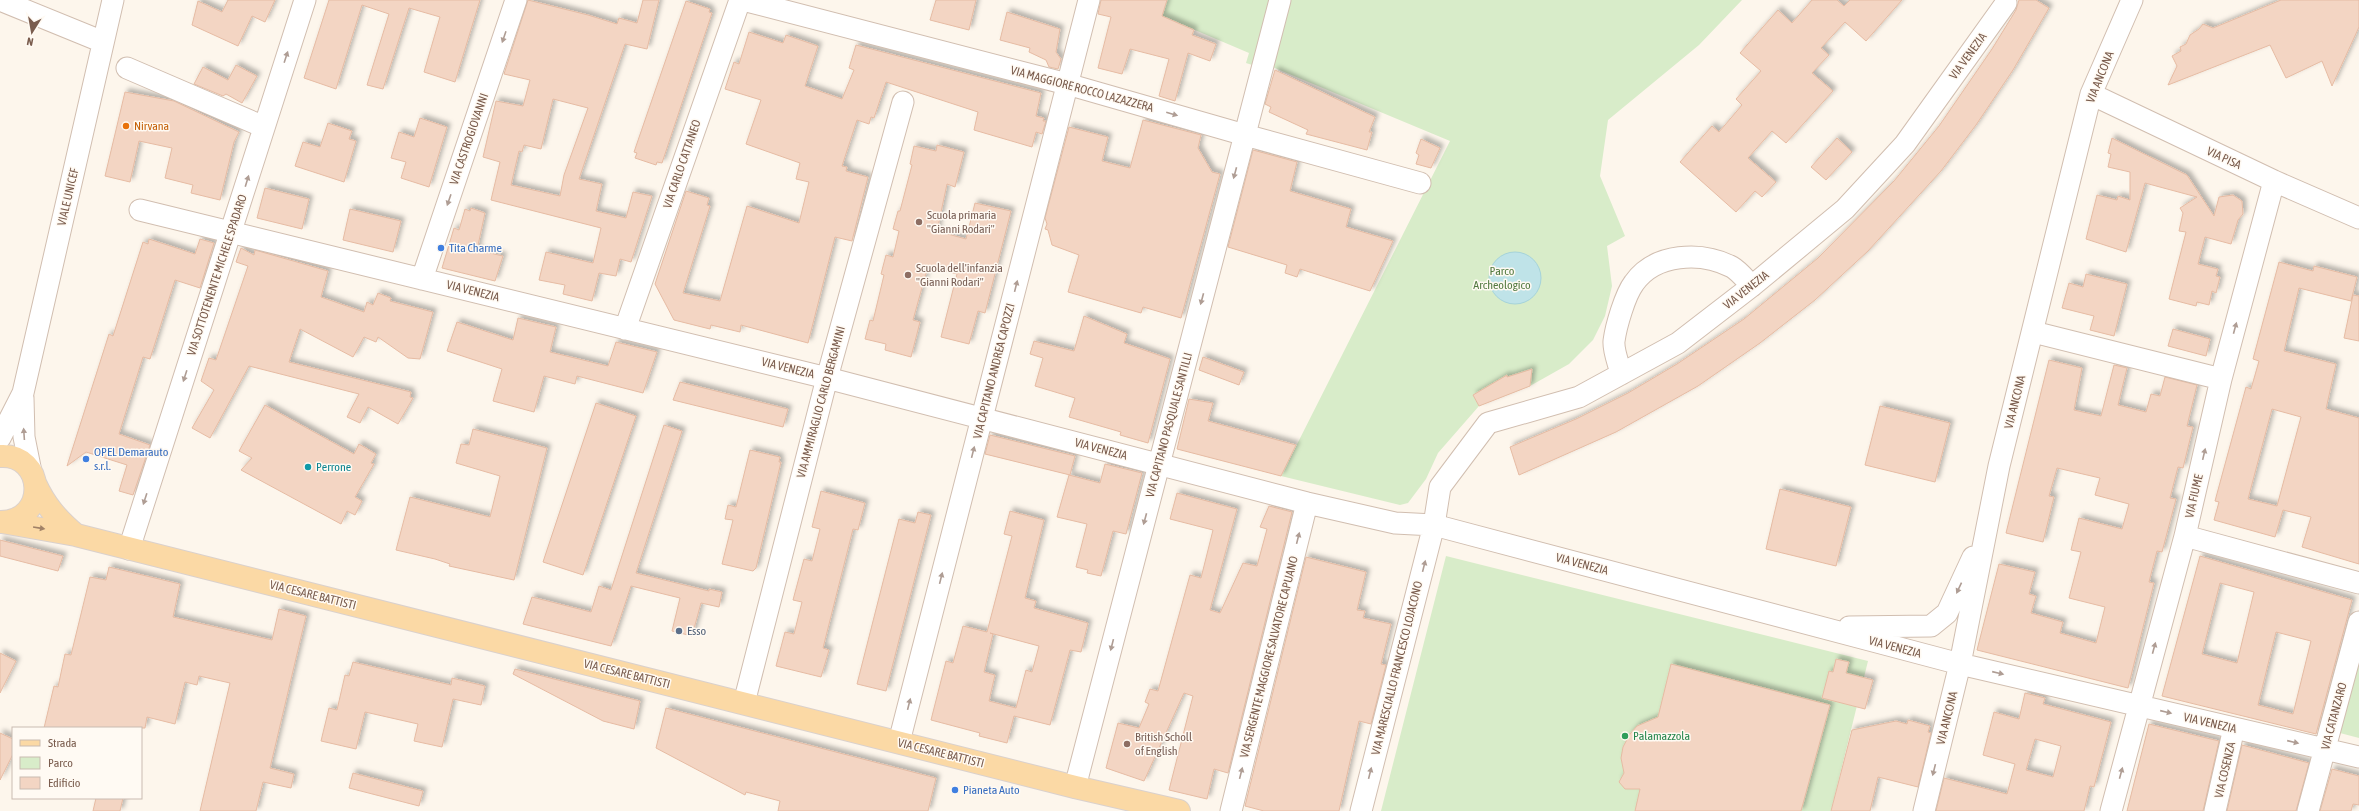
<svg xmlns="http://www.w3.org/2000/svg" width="2359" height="811" font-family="'Asap Condensed',sans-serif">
<defs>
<filter id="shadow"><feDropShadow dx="3.5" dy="-3.5" stdDeviation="2" flood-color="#0004"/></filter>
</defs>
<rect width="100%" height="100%" fill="#fdf6ec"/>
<path fill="#d8ecc9" d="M1167,0H1742L1699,45L1608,120L1600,176L1625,236L1607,246L1612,286L1605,316L1593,340L1569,364L1530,386L1479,406L1438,453L1426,479L1408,503L1400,505L1281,476L1450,141L1270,66L1268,70L1246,63L1249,53L1162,16Z
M1446,556L1868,661L1831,811H1381Z
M2359,659V738L2340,733Z"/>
<path fill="#bfe3e8" stroke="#a5d3da" d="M1489 278a26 26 0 1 1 52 0a26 26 0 1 1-52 0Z"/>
<path fill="#f3d5c3" stroke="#e6bba3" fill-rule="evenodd" filter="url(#shadow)" d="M228,0H275L265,22L252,16L238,46L192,25L198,1L222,12Z
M329,0H480L455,82L424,72L440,17L409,8L383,89L367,85L389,14L362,5L336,89L304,78Z
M528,0L588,15L617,24L619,18L637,23L643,0H659L647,49L625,44L579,179L602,184L596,211L626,218L633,192L652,196L631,262L620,259L616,276L599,273L592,301L563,294L565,285L539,280L546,252L593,263L601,228L491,200L500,162L483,157L496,101L523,106L530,80L504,74ZM553,99L588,108L564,175L560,196L511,185L519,151L522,152L524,145L541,149Z
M936,0H976L969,30L930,20Z
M1101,0H1167L1162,16L1194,30L1192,35L1216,44L1210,61L1188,53L1175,101L1159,96L1169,59L1130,49L1122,74L1098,68L1111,17L1098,14Z
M1812,0H1837L1844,6L1850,0H1902L1866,41L1845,22L1821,48L1829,55L1812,73L1833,91L1786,143L1772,131L1748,158L1776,182L1762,197L1755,191L1736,212L1680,162L1712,126L1719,132L1742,105L1736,99L1761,71L1740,53L1778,10L1792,23Z
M2019,0H2036L2049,8L2013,70L1976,125L1941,171L1868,251L1815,300L1760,343L1698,386L1616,432L1519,475L1510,447L1576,419L1628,393L1677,364L1744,319L1818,258L1894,181L1939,126L1992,49L2016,10Z
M2281,0H2359V27L2332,86L2322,61L2286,78L2270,45L2168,85L2177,66L2172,56L2181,51L2180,47L2186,44L2190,35L2199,29L2203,24L2213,28Z
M686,1L710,9L709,12L712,13L662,163L657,162L656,165L635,158L637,153L634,152Z
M1007,12L1060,29L1056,52L1061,59L1058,69L1049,67L1046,60L1029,52L1030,48L1000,40Z
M749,32L783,43L786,35L818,46L805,86L842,99L854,70L849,68L856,45L1041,93L1036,116L1044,118L1043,121H1046L1042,134L1036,132L1032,147L974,130L978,112L886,82L874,118L871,117L869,124L857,120L842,166L847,167L846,171L868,177L852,241L835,237L808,343L741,325L740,332L711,325L710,329L674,320L655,284L686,191L709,198L707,205L710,206L683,293L720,301L747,206L799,223L809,182L796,179L800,163L746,144L761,100L725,89L734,62L739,64Z
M236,65L257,76L242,103L226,94L223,96L194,84L203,67L228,80Z
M1275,70L1375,117L1369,132H1372L1367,150L1306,134L1308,130L1269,112L1271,107L1265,104Z
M125,92L174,101L239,132L234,142L220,200L191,193L193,185L165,178L172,148L139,141L130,182L105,176Z
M420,118L447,127L429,187L401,178L406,162L391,158L399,132L414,137Z
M1143,120L1201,135L1198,148L1212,172L1220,174L1181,318L1143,307L1141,313L1068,292L1079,255L1052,245L1048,230L1045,229L1047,224L1045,218L1069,127L1108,137L1102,161L1130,168Z
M328,123L352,131L349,139L356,141L344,182L295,166L303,142L320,147Z
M1837,138L1852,152L1826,180L1811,167Z
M2112,138L2187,175L2214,216L2219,197L2233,195L2242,201L2243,214L2238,220L2231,244L2205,237L2198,264L2218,269L2216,276L2220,277L2216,293L2212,291L2209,305L2197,302L2196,306L2169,299L2186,232L2179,231L2183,213L2180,208L2197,197L2145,183L2126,252L2086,239L2097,195L2117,200L2118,196L2130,200V172L2108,167L2111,154L2108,153Z
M1421,139L1440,148L1431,168L1416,164L1419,155L1416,153Z
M937,145L964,152L955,187L947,184L937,231L966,239L975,203L1011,211L985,313L978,311L969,344L941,337L957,274L928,266L913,320L920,322L911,357L885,350L886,344L865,339L870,320L873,321L884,275L881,274L886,255L893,257L899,231L893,229L898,211H900L912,165L910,164L914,146L936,151Z
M1253,150L1297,162L1290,191L1351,209L1346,227L1393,241L1370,291L1300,269L1297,277L1285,273L1287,265L1228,247Z
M265,188L309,199L302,229L257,218Z
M471,208L485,213L477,250L503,256L495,281L442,268L454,228L459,230L465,209L470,211Z
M350,209L401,221L393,252L343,240Z
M149,239L195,254L200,239L214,243L200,288L175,280L150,359L143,357L119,434L150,445L133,495L119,491L127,465L86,452L67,466L109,334L113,336L143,242L148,244Z
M241,248L254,255L255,250L328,271L321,297L364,312L367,302L373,305L378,293L391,298L390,301L433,312L420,359L408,358L378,337L376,342L364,337L353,357L300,329L289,362L411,392L410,397L413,398L398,424L368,407L360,423L347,417L359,394L249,366L210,438L192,428L214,390L201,381L209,358L216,360L248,266L236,262Z
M2279,262L2313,271L2314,266L2357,277L2351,301L2299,288L2284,351L2336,364L2326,409L2359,418V564L2302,547L2311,517L2283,510L2275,537L2214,520L2219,502L2215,501L2246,387L2251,389L2259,361L2253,359ZM2272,409L2301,417L2277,506L2248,499Z
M2086,274L2127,284L2114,336L2090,330L2094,316L2062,308L2069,283L2083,287Z
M2353,295L2359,296V341L2344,338Z
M1084,316L1127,334L1124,343L1170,359L1148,443L1120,435L1121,432L1069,417L1075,398L1035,386L1043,358L1030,354L1034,341L1074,351Z
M518,318L556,327L550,352L608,366L616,342L657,352L643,393L577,376L575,384L544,376L534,412L493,401L502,369L447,351L457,322L513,340Z
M2173,329L2210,339L2206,356L2168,346Z
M1203,357L1244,372L1239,385L1199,370Z
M2049,360L2082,368L2074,410L2101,416L2114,365L2127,368L2118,405L2146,412L2151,394L2160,396L2165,377L2197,385L2187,426L2193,427L2183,468L2178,467L2170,498L2176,499L2162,552L2157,551L2149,582L2154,583L2128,688L1977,650L1999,564L2035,572L2029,594L2036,596L2031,613L2063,622L2060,633L2096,643L2105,607L2069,598L2081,552L2071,550L2079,518L2122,529L2129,504L2095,495L2100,478L2057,468L2049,496L2054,497L2043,542L2006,533Z
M1532,369L1530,386L1479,406L1473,395L1507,375V377Z
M680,382L788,409L783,427L673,400Z
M1189,399L1213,403L1208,421L1296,445L1281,476L1177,449Z
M596,403L636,416L583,575L543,562Z
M265,405L354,454L359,444L376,454L371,463L374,464L355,497L362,501L355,515L347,511L341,524L241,470L252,458L239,451Z
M1880,406L1950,423L1935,482L1865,465Z
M664,425L682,431L636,573L709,591V589L722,592L719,607L701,603L692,636L672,631L680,598L631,586L611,646L523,624L532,597L591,612L599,586L611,590Z
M473,429L547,448L514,580L449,566L450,564L435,559L396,550L410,497L490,517L500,476L456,463L461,444L469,445Z
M990,435L1075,456L1070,475L985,454Z
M750,450L780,457L779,462H781L756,568L753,571L722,564L733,520L725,519L728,505L736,507Z
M1105,464L1142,473L1126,534L1113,531L1101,576L1087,573L1088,570L1076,567L1087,524L1057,517L1069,475L1100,483Z
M1780,489L1851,507L1836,566L1766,549Z
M821,491L865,503L858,530L853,529L823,648L829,650L821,677L776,666L785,632L794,634L802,602L793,600L804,559L812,561L820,529L812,527Z
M1177,493L1237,509L1210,610L1220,613L1243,563L1257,566L1267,529L1260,527L1269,506L1292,512L1228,773L1214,769L1207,799L1169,790L1193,696L1184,693L1144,781L1106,768L1118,723L1139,728L1149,704L1145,702L1150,689L1158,691L1190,575L1201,578L1213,530L1170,519Z
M1010,511L1044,520L1025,598L1036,601L1034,608L1088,623L1081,652L1070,650L1050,725L1014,716L1007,743L979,736L980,733L931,720L946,661L953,663L963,626L987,632L1012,536L1004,534ZM990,633L1039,646L1032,672L1026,670L1016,708L989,701L995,675L984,672L993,634Z
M918,512L931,515L886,691L857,684L899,519L915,523Z
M0,540L63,556L58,571L0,556Z
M2200,556L2352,600L2316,734L2162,696ZM2220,583L2254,592L2237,663L2202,654ZM2276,632L2311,641L2293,714L2258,705Z
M1306,557L1366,572L1357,610L1365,611L1363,618L1391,624L1381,664L1386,665L1371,724L1359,721L1339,811H1264L1245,806Z
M109,567L180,584L173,617L272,640L279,609L306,616L270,768L294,774L291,788L263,782L256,811H200L230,683L199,676L197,685L185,682L175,724L147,717L145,728H44L54,686L58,687L65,654L71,655L90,577L106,580Z
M0,653L16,661L0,693Z
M1836,659L1849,662L1846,673L1873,680L1865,709L1822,698L1829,671L1833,672Z
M353,662L451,685L452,678L485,686L481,705L453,699L442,747L414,741L418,724L365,712L356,749L321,741L329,708L337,710L345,675L349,676Z
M1671,664L1830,705L1801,811H1635L1640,789H1625L1619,782L1624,773L1621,758L1623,747L1630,734L1637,726L1658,717Z
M515,669L640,701L634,729L603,721L513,674Z
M2025,693L2045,698L2043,704L2111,722L2094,787L2090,786L2084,811H1936L1944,778L2007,794L2015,764L1983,755L1994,712L2019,719ZM2035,739L2061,746L2053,777L2026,770Z
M666,708L936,778L928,811H778L780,801L746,792L745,795L656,748Z
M1908,720L1930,726L1928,732L1931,733L1918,787L1878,777L1870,811H1831L1852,730L1896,721L1907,724Z
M2149,724L2219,741L2203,811H2127Z
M0,733L13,739V754L0,780Z
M2242,745L2309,763L2296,811H2227Z
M2332,769L2359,776V805L2353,804L2351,811H2320Z
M353,773L423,791L419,806L349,788Z
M96,798H123L120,811H93Z"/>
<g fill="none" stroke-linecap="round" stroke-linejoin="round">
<g stroke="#d1beb0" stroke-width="23">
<path id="minor" d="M0,0L103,42
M743,0L1067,84L1245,135L1420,183
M127,68L264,127
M2091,94L2274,181L2359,218
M140,210L827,378L1307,503L1395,523L1434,525L1960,664L2359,757
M422,279L516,0
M625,329L740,0
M2033,332L2221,379
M1621,374C1619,364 1613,351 1614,341C1616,326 1625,295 1634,283C1655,253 1701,251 1732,267C1739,271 1746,280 1752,286
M23,398L24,437L31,472
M0,438L23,393L113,0
M2185,536L2359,583
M129,549L305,0
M1849,627L1931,626L1947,613L1973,557
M744,703L827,378L903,102
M899,742L1089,0
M1075,787L1280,0
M1231,811L1307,503
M1361,811L1434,525L1440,487L1488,423L1579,397L1678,343L1752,286L1845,209L1905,144L2006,3
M1924,811L1960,664L1999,466L2091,94L2132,0
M2111,811L2185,536L2221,379L2274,181
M2215,811L2234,728
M2308,811L2359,622"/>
</g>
<g stroke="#dad1cd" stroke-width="24">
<path id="major" d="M0,456C45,453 49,521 1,522
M35,483C45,505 57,519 76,535
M2,522L76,535L1075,787L1179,811"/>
</g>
<use href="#minor" stroke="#fff" stroke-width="21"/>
<use href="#major" stroke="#fbd9a5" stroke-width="22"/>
</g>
<defs><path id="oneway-solid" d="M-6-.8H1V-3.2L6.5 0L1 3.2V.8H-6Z"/></defs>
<g fill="#af9d94">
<use href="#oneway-solid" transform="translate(504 37) rotate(109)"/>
<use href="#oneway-solid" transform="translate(286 57) rotate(-72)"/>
<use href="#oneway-solid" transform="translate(1172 114) rotate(16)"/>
<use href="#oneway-solid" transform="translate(1235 173) rotate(105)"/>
<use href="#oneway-solid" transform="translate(247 181) rotate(-73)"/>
<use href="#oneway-solid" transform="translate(449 200) rotate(109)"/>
<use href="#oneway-solid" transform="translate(1016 286) rotate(-76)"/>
<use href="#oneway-solid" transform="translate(1202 299) rotate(105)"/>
<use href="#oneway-solid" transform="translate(2235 328) rotate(-75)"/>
<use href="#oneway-solid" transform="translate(185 376) rotate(108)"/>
<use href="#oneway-solid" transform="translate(24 434) rotate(-94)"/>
<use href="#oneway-solid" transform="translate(973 452) rotate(-76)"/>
<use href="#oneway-solid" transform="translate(2204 454) rotate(-77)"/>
<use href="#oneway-solid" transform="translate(145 499) rotate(108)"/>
<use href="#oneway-solid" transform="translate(1145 519) rotate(105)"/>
<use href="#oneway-solid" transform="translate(1298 538) rotate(-76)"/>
<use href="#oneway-solid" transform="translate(1424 566) rotate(-76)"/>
<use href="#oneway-solid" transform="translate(941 578) rotate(-76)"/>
<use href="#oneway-solid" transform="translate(1959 588) rotate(115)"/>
<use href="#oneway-solid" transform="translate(1112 645) rotate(104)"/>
<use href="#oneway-solid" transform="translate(2154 648) rotate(-75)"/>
<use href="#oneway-solid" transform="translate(1998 673) rotate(13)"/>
<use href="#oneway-solid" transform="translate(909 704) rotate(-76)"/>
<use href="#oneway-solid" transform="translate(2166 712) rotate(13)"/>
<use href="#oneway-solid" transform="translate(2293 742) rotate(13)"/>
<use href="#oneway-solid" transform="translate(1934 770) rotate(104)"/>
<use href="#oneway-solid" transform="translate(1241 773) rotate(-76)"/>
<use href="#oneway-solid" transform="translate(1370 773) rotate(-76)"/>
<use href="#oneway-solid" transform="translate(2121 773) rotate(-75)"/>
</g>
<use fill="#a18267" href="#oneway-solid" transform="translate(39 528) rotate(9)"/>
<circle fill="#e8710a" stroke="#fffaf3" stroke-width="1.5" cx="126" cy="126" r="4"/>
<g fill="#8d6e63" stroke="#fffaf3" stroke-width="1.5">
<circle cx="919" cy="222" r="4"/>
<circle cx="908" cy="275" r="4"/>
<circle cx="1127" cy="744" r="4"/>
</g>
<g fill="#3f7fe0" stroke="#fffaf3" stroke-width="1.5">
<circle cx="441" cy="248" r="4"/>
<circle cx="86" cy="459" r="4"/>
<circle cx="955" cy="790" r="4"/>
</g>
<circle fill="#0f9aa8" stroke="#fffaf3" stroke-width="1.5" cx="308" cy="467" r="4"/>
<circle fill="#5c6f8a" stroke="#fffaf3" stroke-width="1.5" cx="679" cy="631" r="4"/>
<circle fill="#2e9e5b" stroke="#fffaf3" stroke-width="1.5" cx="1625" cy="736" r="4"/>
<g text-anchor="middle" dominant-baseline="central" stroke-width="3" stroke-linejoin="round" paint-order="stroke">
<g font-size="12" fill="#7a5c4d" stroke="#fffaf3">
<text transform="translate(1968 56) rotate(-54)">VIA VENEZIA</text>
<text transform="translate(2100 77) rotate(-68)">VIA ANCONA</text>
<text transform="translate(1082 89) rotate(15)">VIA MAGGIORE ROCCO LAZAZZERA</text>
<text transform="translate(469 139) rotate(-71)">VIA CASTROGIOVANNI</text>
<text transform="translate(2224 158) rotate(25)">VIA PISA</text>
<text transform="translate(682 164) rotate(-71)">VIA CARLO CATTANEO</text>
<text transform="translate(68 197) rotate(-77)">VIALE UNICEF</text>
<text transform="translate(217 275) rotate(-72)">VIA SOTTOTENENTE MICHELE SPADARO</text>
<text transform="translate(1746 290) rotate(-38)">VIA VENEZIA</text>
<text transform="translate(473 291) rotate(14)">VIA VENEZIA</text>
<text transform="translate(788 368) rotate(14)">VIA VENEZIA</text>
<text transform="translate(994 371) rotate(-76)">VIA CAPITANO ANDREA CAPOZZI</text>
<text transform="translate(821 402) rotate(-75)">VIA AMMIRAGLIO CARLO BERGAMINI</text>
<text transform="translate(2015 402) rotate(-76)">VIA ANCONA</text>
<text transform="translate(1169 425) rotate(-75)">VIA CAPITANO PASQUALE SANTILLI</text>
<text transform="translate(1101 449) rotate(15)">VIA VENEZIA</text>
<text transform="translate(2194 496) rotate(-77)">VIA FIUME</text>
<text transform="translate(1582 564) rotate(15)">VIA VENEZIA</text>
<text transform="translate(313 595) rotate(14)">VIA CESARE BATTISTI</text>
<text transform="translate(1895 647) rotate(15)">VIA VENEZIA</text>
<text transform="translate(1269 657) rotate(-76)">VIA SERGENTE MAGGIORE SALVATORE CAPUANO</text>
<text transform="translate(1397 668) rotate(-76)">VIA MARESCIALLO FRANCESCO LOJACONO</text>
<text transform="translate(627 674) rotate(14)">VIA CESARE BATTISTI</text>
<text transform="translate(2334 716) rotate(-75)">VIA CATANZARO</text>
<text transform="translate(1947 718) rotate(-76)">VIA ANCONA</text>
<text transform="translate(2210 723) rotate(13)">VIA VENEZIA</text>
<text transform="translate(941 753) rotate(14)">VIA CESARE BATTISTI</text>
<text transform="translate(2225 770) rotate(-77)">VIA COSENZA</text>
</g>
<g font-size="12" fill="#c56008" stroke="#fffaf3" text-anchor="start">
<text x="134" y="126">Nirvana</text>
</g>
<g font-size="12" fill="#785e54" stroke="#fffaf3" text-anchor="start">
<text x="927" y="215">Scuola primaria<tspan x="927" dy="14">"Gianni Rodari"</tspan></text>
<text x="916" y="268">Scuola dell'infanzia<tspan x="916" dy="14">"Gianni Rodari"</tspan></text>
<text x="1135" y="737">British Scholl<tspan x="1135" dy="14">of English</tspan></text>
</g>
<g font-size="12" fill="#366cbe" stroke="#fffaf3" text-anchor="start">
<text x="449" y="248">Tita Charme</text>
<text x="94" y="452">OPEL Demarauto<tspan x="94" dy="14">s.r.l.</tspan></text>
<text x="963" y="790">Pianeta Auto</text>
</g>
<g font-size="12" fill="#537a41" stroke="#fffaf3">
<text x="1502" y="271">Parco<tspan x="1502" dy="14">Archeologico</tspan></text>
</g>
<g font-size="12" fill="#0d838f" stroke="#fffaf3" text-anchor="start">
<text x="316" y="467">Perrone</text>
</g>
<g font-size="12" fill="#4e5e75" stroke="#fffaf3" text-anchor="start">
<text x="687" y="631">Esso</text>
</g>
<g font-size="12" fill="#27864d" stroke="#fffaf3" text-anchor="start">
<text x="1633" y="736">Palamazzola</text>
</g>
</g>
<rect x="12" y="727" width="130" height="72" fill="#fffaf3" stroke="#cabbb1"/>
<rect x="20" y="740" width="20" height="6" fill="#fbd9a5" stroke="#cabbb1"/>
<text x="48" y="747" font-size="12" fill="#7a5c4d">Strada</text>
<rect x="20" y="757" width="20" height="12" fill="#d8ecc9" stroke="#cabbb1"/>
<text x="48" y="767" font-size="12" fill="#7a5c4d">Parco</text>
<rect x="20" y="777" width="20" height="12" fill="#f3d5c3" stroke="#cabbb1"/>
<text x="48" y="787" font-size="12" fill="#7a5c4d">Edificio</text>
<g transform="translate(32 32) rotate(191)" stroke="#fffaf3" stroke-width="3" paint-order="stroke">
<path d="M0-3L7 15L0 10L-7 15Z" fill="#7a5c4d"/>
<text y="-6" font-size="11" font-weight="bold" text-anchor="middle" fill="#7a5c4d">N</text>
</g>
</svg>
